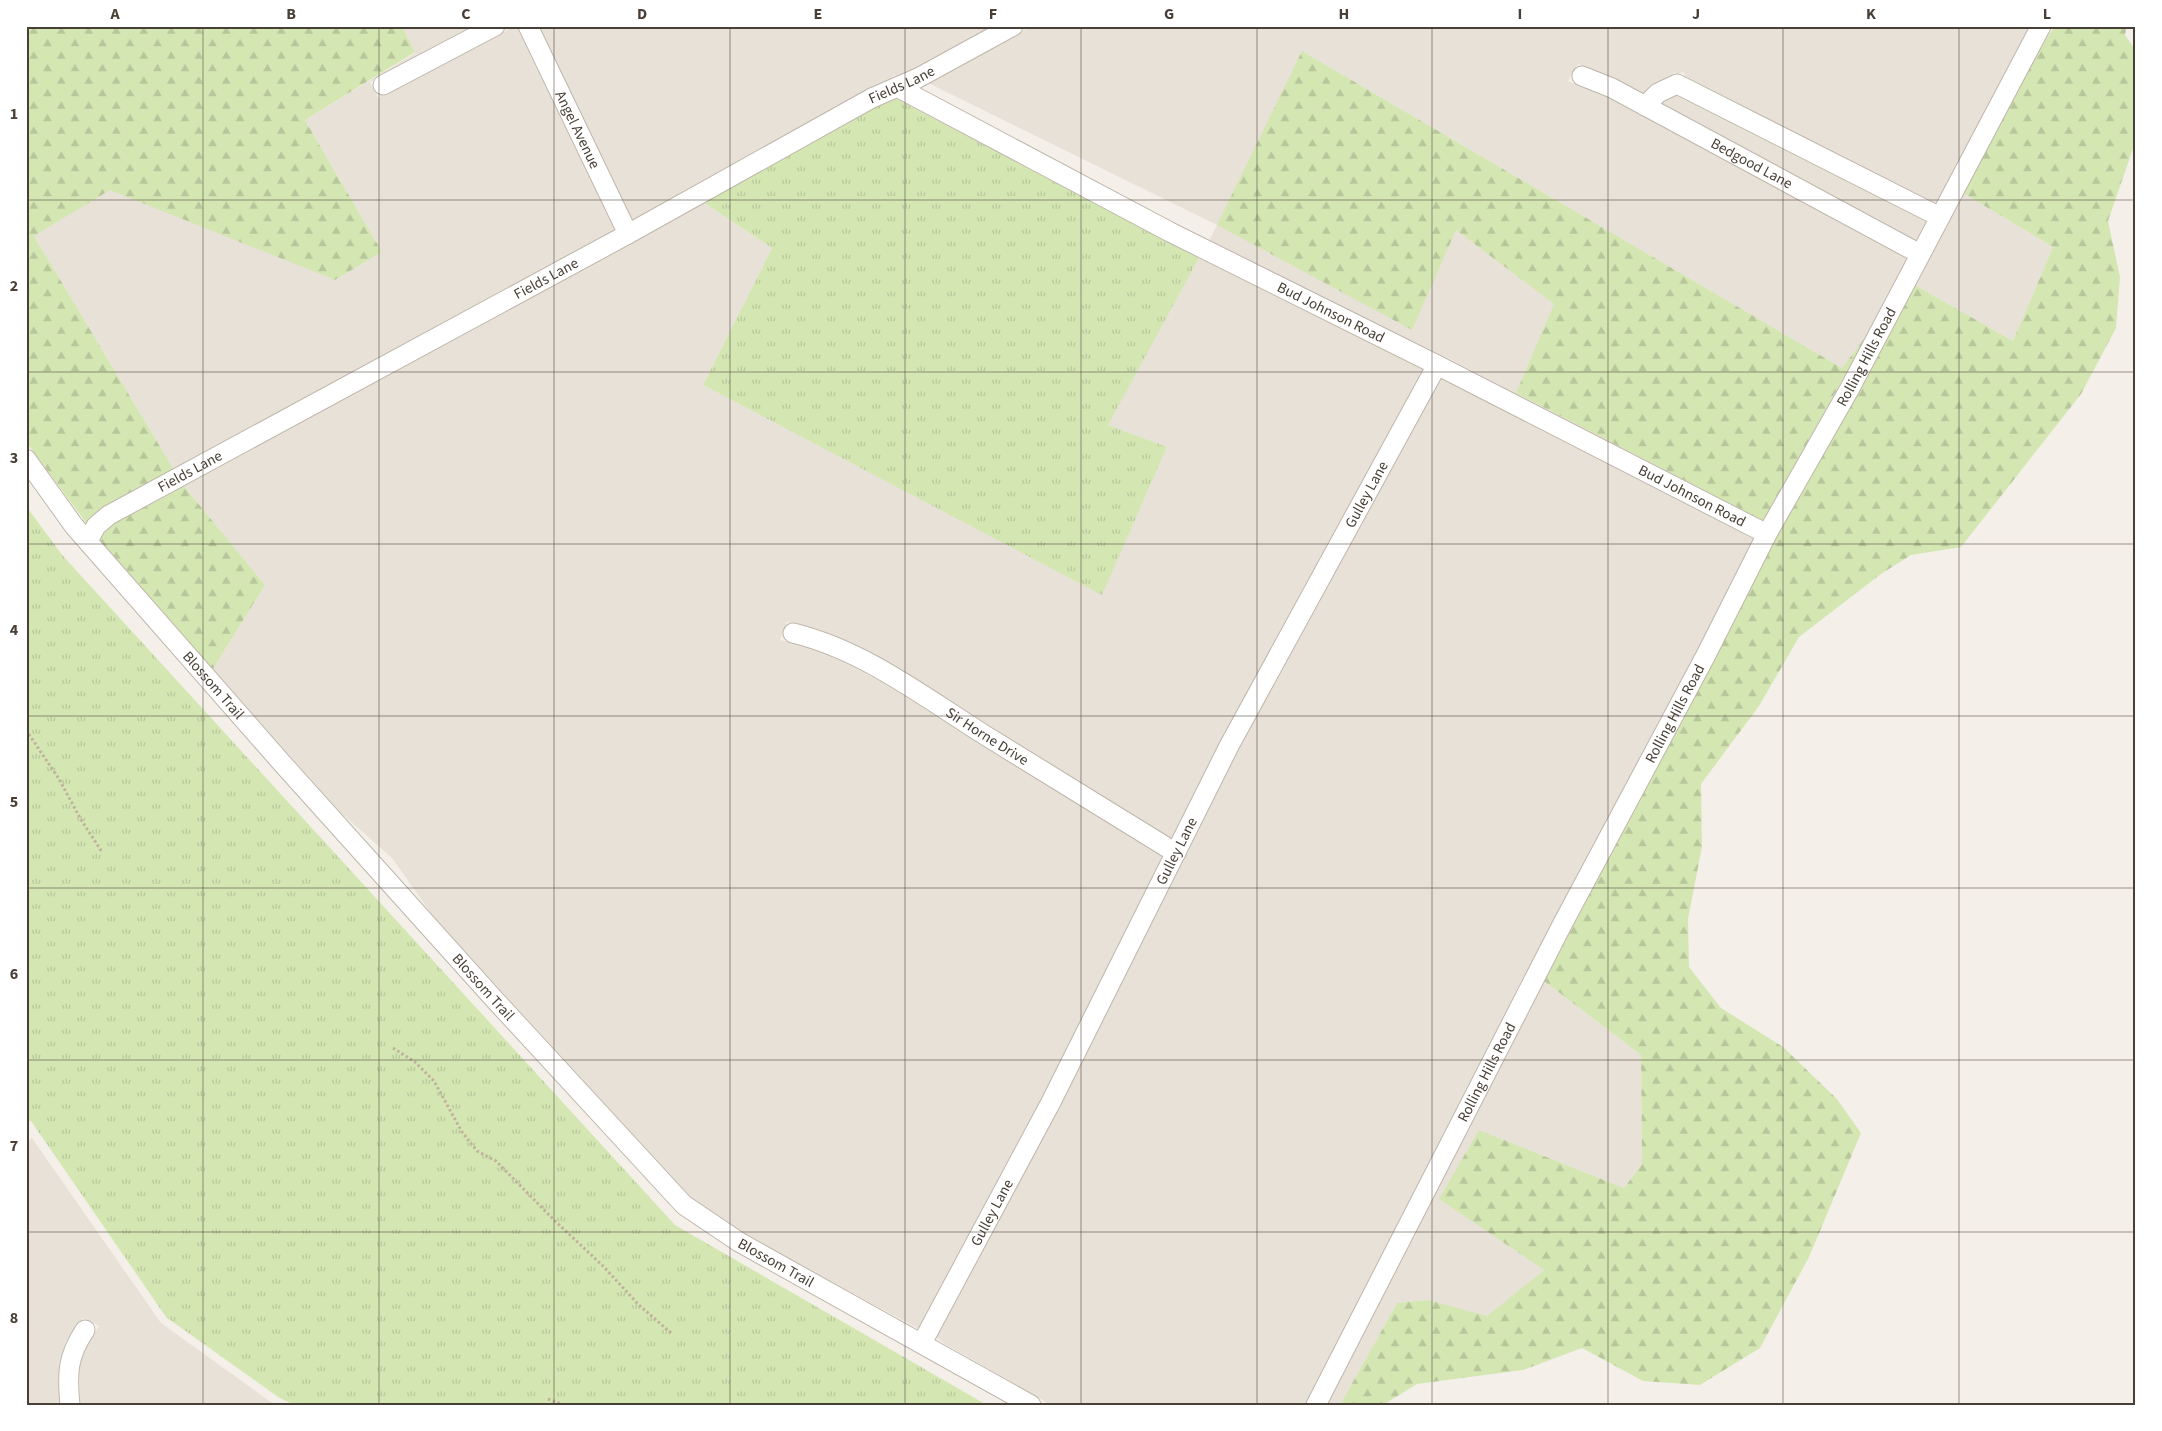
<svg xmlns="http://www.w3.org/2000/svg" width="2162" height="1431" font-family="'Source Sans 3',sans-serif">
<defs>
<pattern id="grass-tufts" width="24" height="20" patternUnits="userSpaceOnUse" patternTransform="scale(1.25)"><rect width="24" height="20" fill="#d4e7b3"/><path d="M3 7l-1-3M5 7V3M7 7l1-3M15 17l-1-3M17 17v-4M19 17l1-3" fill="none" stroke="#b8c79b"/></pattern>
<pattern id="forest-firs" width="22" height="20" patternUnits="userSpaceOnUse" patternTransform="scale(1.25)"><rect width="22" height="20" fill="#d4e7b3"/><path d="M5 1l3.5 6h-7zM16 11l3.5 6h-7z" fill="#b8c79b"/></pattern>
</defs>
<rect width="100%" height="100%" fill="#f4f0e9"/>
<path fill="#e8e1d7" d="M402,26H474L370,82L378,98L451,57L516,26L615,231L174,470L34,236L110,189L335,280L382,252L305,120L415,53Z
M539,26H995L914,70L898,77L894,75L890,80L633,221Z
M1032,26H2030L1936,204L1686,77L1683,72L1678,74L1674,72L1671,77L1644,94L1617,80L1578,64L1568,81L1607,97L1908,258L1869,332L1842,368L1302,51L1456,230L1555,304L1516,393L1528,400L1450,359L1300,287L1209,241L1217,225L928,83Z
M1676,95L1927,221L1917,241L1661,103Z
M1963,193L2053,247L2013,341L1915,285Z
M703,202L772,248L703,385L1102,594L1167,447L1107,425L1199,258L1424,369L1221,742L1172,839L989,726L895,665L821,630L787,622L780,640L811,647L884,682L977,742L1163,857L1042,1099L919,1329L745,1235L691,1198L433,916L392,858L340,812L213,669L265,585L183,485Z
M1441,378L1754,539L1697,652L1554,920L1306,1405H1051L945,1344L936,1337L1059,1105L1184,857L1189,850L1188,849L1238,749Z
M1544,981L1641,1055L1642,1164L1624,1188L1479,1130L1440,1199L1544,1270L1487,1317L1428,1300L1397,1303L1340,1405H1327Z
M32,1138L161,1323L275,1405H80L79,1363L85,1347L99,1326L83,1318L66,1341L59,1363L60,1405H26V1143Z"/>
<path fill="url(#grass-tufts)" d="M895,98L1199,258L1108,425L1167,447L1102,595L703,385L772,248L703,202L876,106Z
M26,506L63,556L675,1225L987,1405H294L278,1397L166,1317L31,1121L26,1122Z"/>
<path fill="url(#forest-firs)" d="M26,26H402L415,52L305,120L382,252L335,280L110,190L34,236L174,470L87,524L26,442Z
M2055,26H2127L2125,35L2136,51V140L2108,221L2120,277L2116,328L2081,394L1961,547L1911,555L1881,574L1799,637L1759,706L1701,784L1702,847L1688,919L1689,967L1721,1008L1783,1047L1837,1099L1861,1133L1809,1257L1760,1348L1700,1385L1643,1381L1582,1348L1523,1370L1417,1384L1383,1405H1340L1397,1303L1428,1300L1487,1316L1544,1270L1439,1199L1479,1130L1624,1188L1642,1164L1641,1055L1544,981L1715,658L1776,538L1859,391L1915,285L2013,341L2053,247L1963,193L2037,52Z
M1302,51L1842,368L1869,332L1764,521L1516,393L1554,304L1456,230L1412,330L1217,225Z
M183,485L265,585L213,669L99,539C112,517 160,498 183,485Z"/>
<g fill="none" stroke-linecap="round" stroke-linejoin="round">
<g stroke="#bfb6ab" stroke-width="21">
<g id="minor">
<path id="s1" d="M528,26L628,234"/>
<path id="s2" d="M1582,76L1612,88L1920,254"/>
<path d="M383,85L495,26"/>
<path id="s3" d="M897,87L1170,232L1437,365L1767,534"/>
<path d="M1645,106L1658,93L1677,84L1940,217"/>
<path id="s4" d="M26,459L74,526L281,762L495,1000L684,1205L739,1242L1031,1405"/>
<path id="s5" d="M88,541L96,526L109,515L628,234L872,98L918,78L1013,26"/>
<path id="s6" d="M793,633C863,650 923,696 983,734C1047,774 1112,813 1176,853"/>
<path id="s7" d="M922,1343L1051,1102L1229,746L1437,365"/>
<path d="M70,1405C67,1374 67,1357 85,1330"/>
<path id="s8" d="M1316,1405L1563,923L1706,655L1767,534L1850,388L2041,26"/>
</g>
</g>
<path stroke="#c1b19d" stroke-width="3" stroke-dasharray="2.5 2.5" stroke-linecap="butt" d="M26,730L59,779L80,818L102,852
M393,1048L415,1062L434,1081L462,1132L477,1151L496,1161L555,1221L603,1266L639,1305L671,1333
M548,1399L564,1405"/>
<use href="#minor" stroke="#fff" stroke-width="19"/>
</g>
<path fill="none" stroke="#484037" stroke-width="1" stroke-opacity="0.55" d="M203,26V1405M379,26V1405M554,26V1405M730,26V1405M905,26V1405M1081,26V1405M1257,26V1405M1432,26V1405M1608,26V1405M1783,26V1405M1959,26V1405M26,200H2136M26,372H2136M26,544H2136M26,716H2136M26,888H2136M26,1060H2136M26,1232H2136"/>
<g text-anchor="middle" dominant-baseline="central" stroke-width="5" stroke-linejoin="round" paint-order="stroke">
<g font-size="15" fill="#484037" stroke="#fff">
<text stroke="none"><textPath href="#s5" startOffset="936">Fields Lane</textPath></text>
<text stroke="none"><textPath href="#s1" startOffset="115">Angel Avenue</textPath></text>
<text stroke="none"><textPath href="#s2" startOffset="191">Bedgood Lane</textPath></text>
<text stroke="none"><textPath href="#s5" startOffset="531">Fields Lane</textPath></text>
<text stroke="none"><textPath href="#s3" startOffset="489">Bud Johnson Road</textPath></text>
<text stroke="none"><textPath href="#s8" startOffset="1184">Rolling Hills Road</textPath></text>
<text stroke="none"><textPath href="#s5" startOffset="126">Fields Lane</textPath></text>
<text stroke="none"><textPath href="#s7" startOffset="958">Gulley Lane</textPath></text>
<text stroke="none"><textPath href="#s3" startOffset="894">Bud Johnson Road</textPath></text>
<text stroke="none"><textPath href="#s4" startOffset="294">Blossom Trail</textPath></text>
<text stroke="none"><textPath href="#s8" startOffset="779">Rolling Hills Road</textPath></text>
<text stroke="none"><textPath href="#s6" startOffset="221">Sir Horne Drive</textPath></text>
<text stroke="none"><textPath href="#s7" startOffset="554">Gulley Lane</textPath></text>
<text stroke="none"><textPath href="#s4" startOffset="699">Blossom Trail</textPath></text>
<text stroke="none"><textPath href="#s8" startOffset="374">Rolling Hills Road</textPath></text>
<text stroke="none"><textPath href="#s7" startOffset="148">Gulley Lane</textPath></text>
<text stroke="none"><textPath href="#s4" startOffset="1104">Blossom Trail</textPath></text>
</g>
</g>
<rect width="2162" height="1431" fill="none" stroke="#ffffff" stroke-width="55"/>
<rect x="28" y="28" width="2106" height="1376" fill="none" stroke="#484037" stroke-width="2"/>
<g font-size="16" text-anchor="middle" font-weight="bold" fill="#484037">
<text x="115" y="19">A</text>
<text x="291" y="19">B</text>
<text x="466" y="19">C</text>
<text x="642" y="19">D</text>
<text x="818" y="19">E</text>
<text x="993" y="19">F</text>
<text x="1169" y="19">G</text>
<text x="1344" y="19">H</text>
<text x="1520" y="19">I</text>
<text x="1696" y="19">J</text>
<text x="1871" y="19">K</text>
<text x="2047" y="19">L</text>
<text x="14" y="119">1</text>
<text x="14" y="291">2</text>
<text x="14" y="463">3</text>
<text x="14" y="635">4</text>
<text x="14" y="807">5</text>
<text x="14" y="979">6</text>
<text x="14" y="1151">7</text>
<text x="14" y="1323">8</text>
</g>
</svg>
